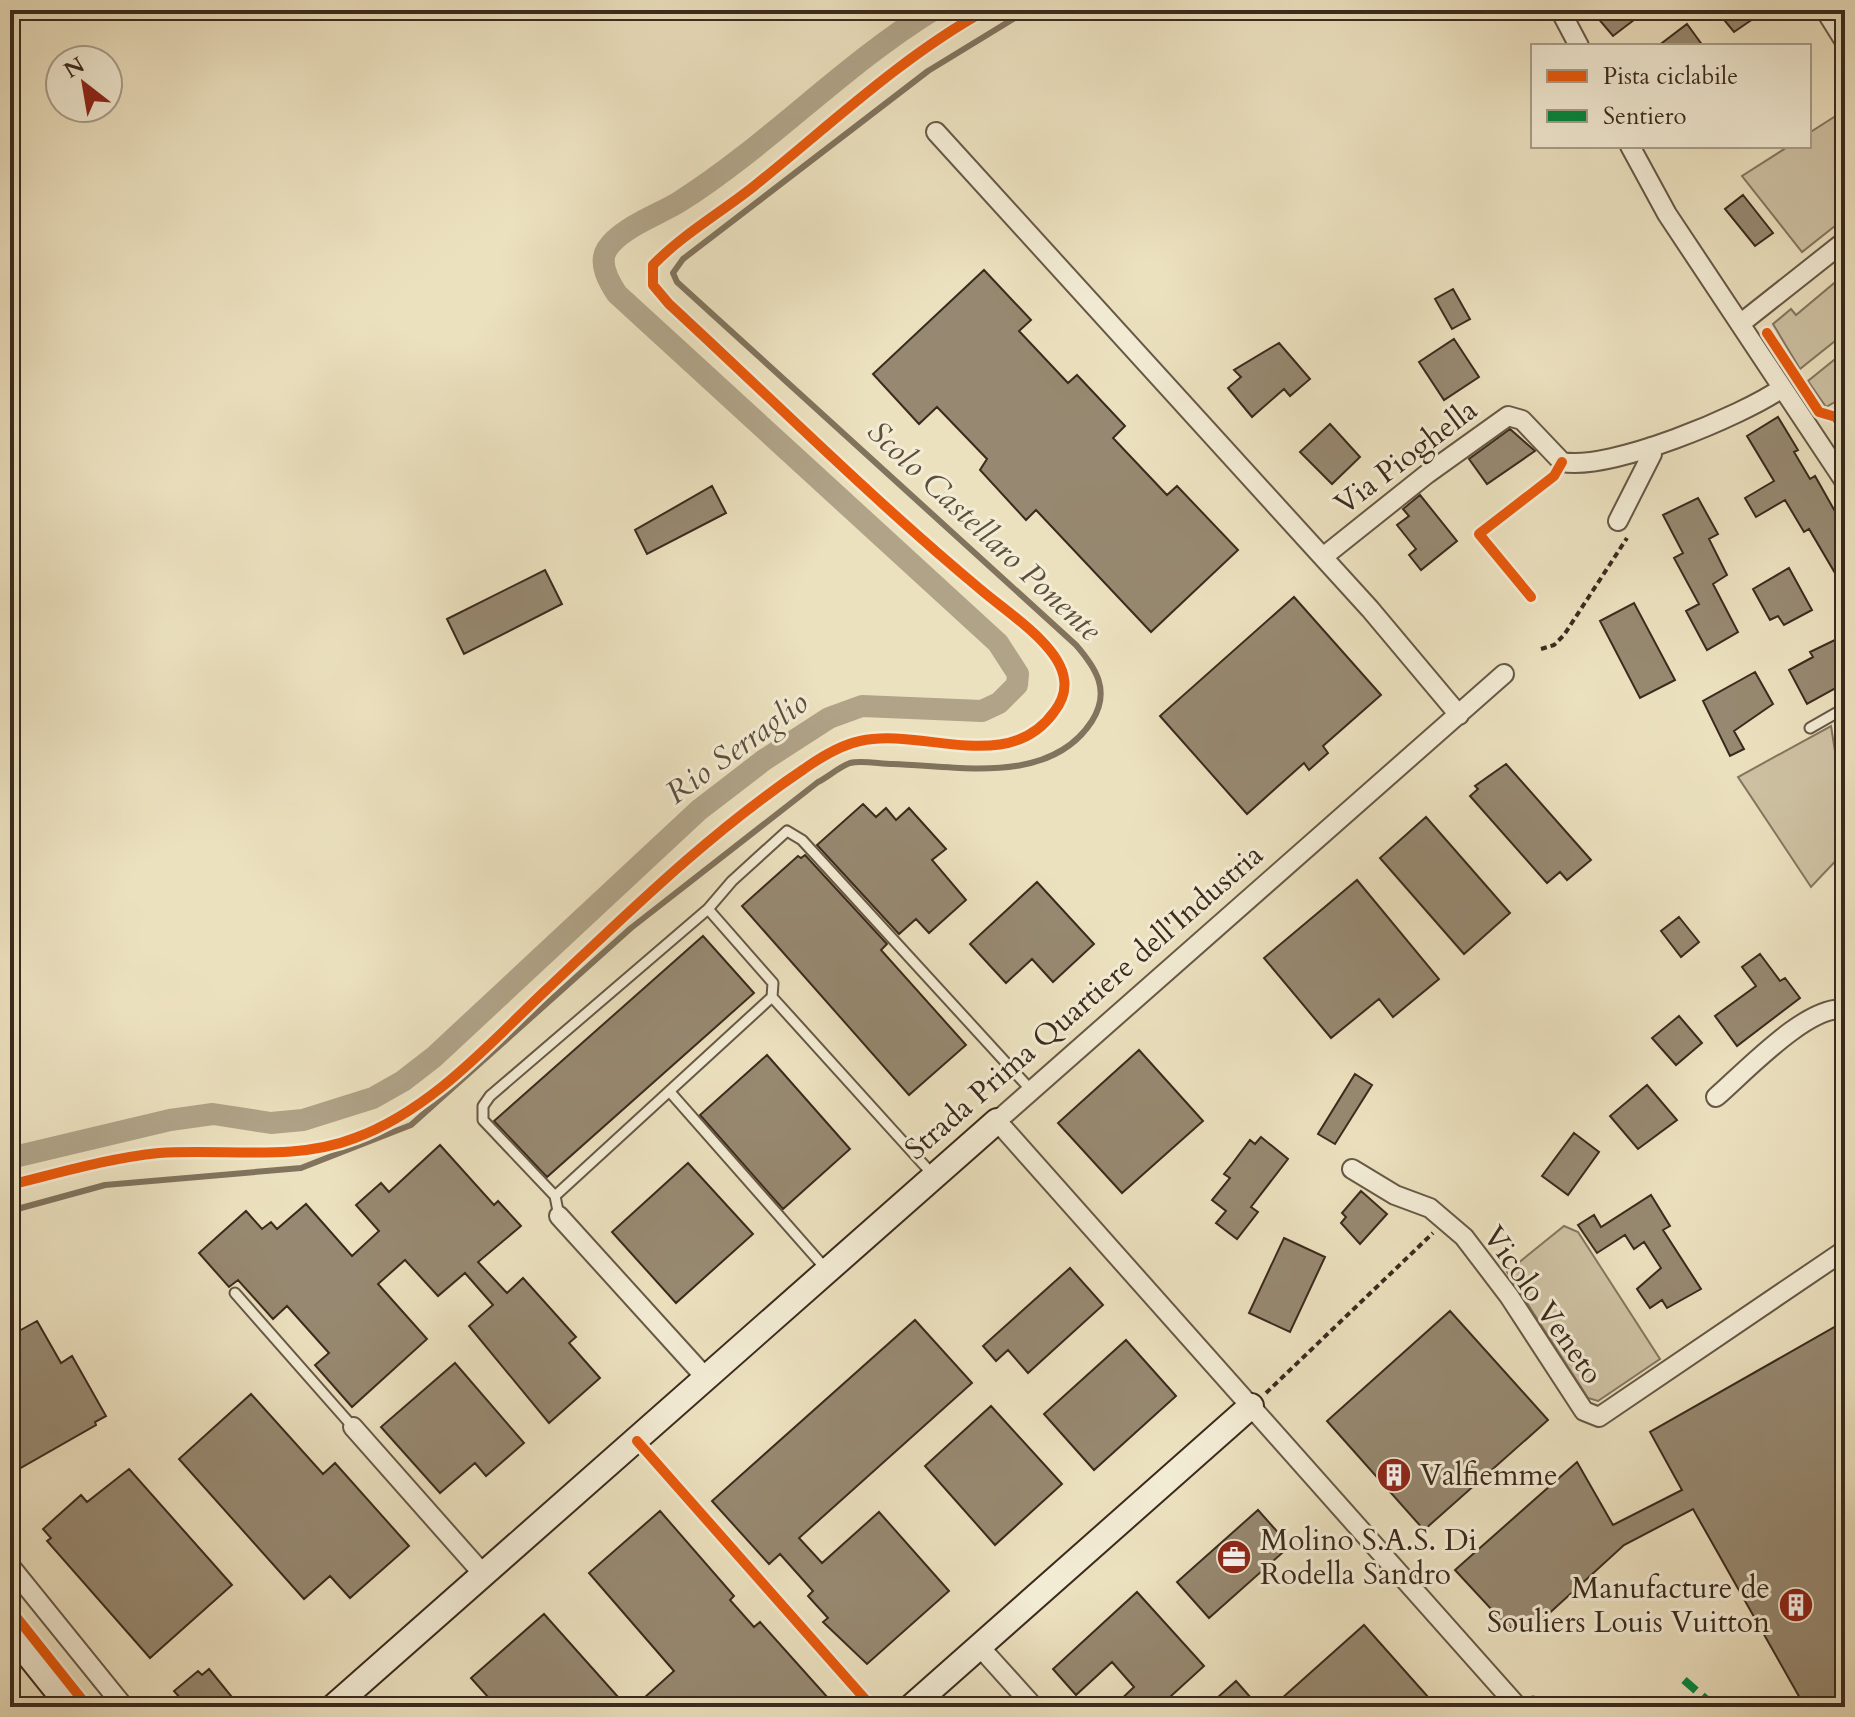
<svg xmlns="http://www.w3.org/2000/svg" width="1855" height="1717" font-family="Cardo,serif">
<rect width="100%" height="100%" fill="#ece1bf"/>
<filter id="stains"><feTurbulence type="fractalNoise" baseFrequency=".0025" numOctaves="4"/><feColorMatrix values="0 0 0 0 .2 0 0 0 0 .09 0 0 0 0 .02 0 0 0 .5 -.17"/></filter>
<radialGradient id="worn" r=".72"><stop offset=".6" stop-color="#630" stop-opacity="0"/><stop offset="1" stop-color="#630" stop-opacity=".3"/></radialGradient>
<path fill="#cec2a3" stroke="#847660" stroke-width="2" d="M1845,110V218L1802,252L1742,176L1789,146H1809V133Z
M1845,274V333L1800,369L1773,324L1791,309L1796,315Z
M1845,351V417L1835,402L1826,407L1808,381Z
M1831,726L1841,789L1845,794V851L1811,887L1738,777Z
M1564,1226L1578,1232L1660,1359L1598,1401L1588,1398L1507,1272Z"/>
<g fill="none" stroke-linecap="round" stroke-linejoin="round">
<path stroke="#81735d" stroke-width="6" d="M10,1211L105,1185L301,1168L411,1125L631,928L818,782C828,777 839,767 850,763C862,760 880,764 893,764C959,766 1050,786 1092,721C1111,691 1096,668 1076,645L677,282L673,273L683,259L928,71L1028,10"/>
<path stroke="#b0a388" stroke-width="22" d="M10,1158L170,1120L213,1114L271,1123L303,1120L373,1098L403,1081L434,1057L699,810L764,760L829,718L862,706L982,711L999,703L1017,685L1018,674L998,643L617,294C609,282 598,263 607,249C620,228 658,215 679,202C768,146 843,65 933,10"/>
</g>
<path fill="#978971" stroke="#3b2a1d" stroke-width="2" d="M1591,10H1647L1613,36Z
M1716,10H1766L1734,32Z
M1687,24L1703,46H1658Z
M1743,195L1773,233L1755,246L1725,209Z
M984,270L1031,320L1019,331L1068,383L1077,375L1125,426L1113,438L1167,495L1177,486L1238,550L1151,632L1036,510L1026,520L980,470L987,459L937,407L919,424L873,374Z
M1453,289L1470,319L1452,329L1435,299Z
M1454,339L1479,377L1444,400L1419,362Z
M1279,343L1310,379L1290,396L1284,389L1252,417L1228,388L1241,377L1234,370Z
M1778,417L1798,450L1794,452L1810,479L1815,476L1845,529V590L1809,529L1804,532L1785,500L1756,517L1745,498L1774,481L1747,436Z
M1330,424L1360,457L1332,484L1300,452Z
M1510,429L1535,451L1487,484L1469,459Z
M712,486L726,513L647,554L635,530Z
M1420,495L1457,541L1421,570L1409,555L1416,549L1397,525L1409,516L1403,509Z
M1698,498L1718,534L1709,539L1727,575L1713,584L1738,632L1707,650L1686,611L1699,604L1674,558L1683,553L1663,515Z
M1789,568L1812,610L1784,625L1778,616L1770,620L1753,589Z
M545,570L562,604L464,654L447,619Z
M1294,597L1381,695L1323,746L1328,753L1309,770L1304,763L1247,814L1160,716Z
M1634,603L1675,680L1640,698L1600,621Z
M1845,635V683L1807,704L1789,670L1813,657L1810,652Z
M1755,672L1773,704L1734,731L1744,749L1730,756L1703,701Z
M1506,764L1591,860L1567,880L1560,872L1547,883L1470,796L1478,789L1475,786Z
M863,804L876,817L886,808L896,820L909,808L946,849L932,860L966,900L929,933L916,919L899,934L817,845Z
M1426,817L1510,913L1464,954L1380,858Z
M805,855L887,944L881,950L966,1045L909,1095L742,906L798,856L801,858Z
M1357,880L1439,979L1393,1017L1379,999L1331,1038L1264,958Z
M1037,882L1094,944L1053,982L1032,959L1006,983L970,944Z
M1679,917L1699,942L1681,957L1661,931Z
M703,936L754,993L547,1177L494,1121Z
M1760,954L1780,981L1785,978L1800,998L1737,1046L1715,1016L1756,986L1742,967Z
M1679,1016L1702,1043L1676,1065L1652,1038Z
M1139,1050L1203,1121L1122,1193L1058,1123Z
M767,1055L850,1149L783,1209L700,1115Z
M1355,1074L1372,1085L1335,1144L1318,1134Z
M1647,1085L1677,1120L1638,1149L1610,1116Z
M1574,1133L1599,1152L1568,1195L1542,1176Z
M1261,1137L1288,1159L1251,1207L1258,1212L1237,1239L1216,1223L1226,1211L1212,1200L1230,1178L1224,1174L1232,1164L1250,1140L1255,1144Z
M440,1145L494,1205L498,1201L521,1226L478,1262L507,1293L523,1278L576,1337L569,1343L600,1378L549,1423L469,1326L493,1305L465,1273L438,1296L405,1260L378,1284L427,1339L352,1407L315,1365L329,1353L287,1306L273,1319L238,1280L229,1287L199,1253L246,1211L262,1229L271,1222L277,1229L306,1204L352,1256L379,1231L356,1205L381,1183L389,1192Z
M688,1163L753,1234L676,1303L612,1232Z
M1361,1191L1387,1214L1360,1244L1341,1223L1346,1217L1342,1213Z
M1651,1195L1670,1226L1663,1230L1701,1289L1667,1308L1662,1300L1650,1308L1637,1289L1661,1268L1644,1242L1634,1249L1625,1235L1597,1253L1578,1225L1594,1215L1601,1227Z
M1284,1238L1325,1257L1290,1332L1249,1313Z
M1070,1268L1103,1305L1028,1373L1008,1350L996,1361L983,1346Z
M1450,1311L1548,1420L1424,1530L1327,1421Z
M915,1320L972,1383L799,1538L822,1563L879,1512L949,1591L867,1664L823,1622L828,1618L808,1596L813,1591L780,1554L769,1564L712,1501Z
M37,1321L61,1363L72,1356L106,1416L95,1422L96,1425L10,1474V1336Z
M1845,1321V1701L1835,1707H1805L1693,1509L1624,1545L1543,1619L1538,1615L1522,1631L1516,1625L1505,1631L1494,1612L1455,1570L1577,1462L1613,1525L1682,1490L1650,1432Z
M1126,1340L1176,1396L1094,1470L1044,1414Z
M455,1363L524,1443L486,1476L475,1463L440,1493L381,1427Z
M251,1394L323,1474L335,1463L409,1546L350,1598L330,1576L304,1599L179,1459Z
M991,1406L1062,1484L995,1545L925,1466Z
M129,1469L232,1585L150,1658L47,1541L51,1538L43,1529L81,1495L87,1502Z
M1258,1510L1290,1546L1209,1618L1177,1582Z
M660,1511L734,1596L730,1600L754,1627L760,1622L828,1698L818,1707H634L674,1671L589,1573Z
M1137,1592L1204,1666L1159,1707H1113L1134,1687L1112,1662L1076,1695L1053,1669Z
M544,1614L627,1707H497L471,1678Z
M1364,1625L1437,1707H1272Z
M209,1669L232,1697L220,1707H188L174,1691L198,1671L202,1675Z
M1236,1681L1259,1707H1207Z"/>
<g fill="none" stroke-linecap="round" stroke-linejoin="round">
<g stroke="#675846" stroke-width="13">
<path id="lane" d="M1810,728L1845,708
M708,909L732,881L787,831L802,840L1031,1090
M772,997L934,1176
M670,1092L826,1269
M555,1196L483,1120V1106L490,1096L708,909L773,983L772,997L555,1196L559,1216
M235,1293L353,1427
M1527,1707L1533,1702"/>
</g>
<g stroke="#675846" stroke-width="22">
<path id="street" d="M1560,10L1579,46
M1825,10L1845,42
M936,132L1370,609L1459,715
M1630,146L1667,214L1845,482
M1740,324L1845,241
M1618,521L1652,454L1651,447
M1323,557L1427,474L1508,416L1522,420L1562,462C1610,471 1742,416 1782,388
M1504,674L997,1121L1518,1707
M1716,1097C1743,1074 1810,1002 1845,1010
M1352,1169L1395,1195L1430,1208L1464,1237L1509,1296L1584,1411L1599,1417L1845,1250
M559,1216L706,1378
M353,1427L484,1575
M10,1566L124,1707
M979,1646L1034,1707"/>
</g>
<g stroke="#3b2a1d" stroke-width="28">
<path id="secondary" d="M10,1632L70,1707
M333,1707L997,1121
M911,1707L1251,1406"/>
</g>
<path stroke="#3b2a1d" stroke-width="4" stroke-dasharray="6 4" stroke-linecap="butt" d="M1541,649L1554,645L1564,635L1627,538
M1266,1393L1433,1233"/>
<use href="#lane" stroke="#f3ecd5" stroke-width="9"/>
<use href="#street" stroke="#f3ecd5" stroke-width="18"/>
<use href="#secondary" stroke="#f3ecd5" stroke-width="24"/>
<path stroke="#00873e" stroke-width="8" stroke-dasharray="16 8" stroke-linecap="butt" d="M1684,1680L1715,1707"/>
<g stroke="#f3ecd5" stroke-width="15">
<path id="cycleway" d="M1767,333L1819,412L1836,417L1845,431
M1531,597L1479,534L1554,476L1562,462
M10,1185C59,1173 109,1158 159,1153C223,1148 294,1162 355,1138C431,1110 488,1045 545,991C628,913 710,832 804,769C821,757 840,745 860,741C923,727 1008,776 1054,712C1061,703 1066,691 1064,679C1060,645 1004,610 980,589C872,499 772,399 669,304L653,285V265C682,235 720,213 753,187C829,126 901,57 986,10
M637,1441L872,1707
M10,1609L88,1707"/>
</g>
<use href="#cycleway" stroke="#e8590c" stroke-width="10"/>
</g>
<defs>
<g id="building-disc" transform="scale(1.8)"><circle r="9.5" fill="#8f2418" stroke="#f3ecd5"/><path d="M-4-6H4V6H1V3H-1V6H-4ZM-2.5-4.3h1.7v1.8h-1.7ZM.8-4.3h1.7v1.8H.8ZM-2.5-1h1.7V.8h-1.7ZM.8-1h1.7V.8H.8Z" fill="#fff"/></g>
<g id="office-disc" transform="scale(1.8)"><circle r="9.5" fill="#8f2418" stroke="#f3ecd5"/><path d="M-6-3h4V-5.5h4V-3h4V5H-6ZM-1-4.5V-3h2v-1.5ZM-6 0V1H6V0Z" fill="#fff"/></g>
</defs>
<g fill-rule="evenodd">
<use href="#building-disc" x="1394" y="1475"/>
<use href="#office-disc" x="1234" y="1557"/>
<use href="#building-disc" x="1796" y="1605"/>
</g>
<g text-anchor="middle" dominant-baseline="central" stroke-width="6" stroke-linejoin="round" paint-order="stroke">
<g font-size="30" fill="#3b2a1d" stroke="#f3ecd5">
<text transform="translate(1406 457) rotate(-37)">Via Pioghella</text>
<text transform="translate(1084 1002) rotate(-41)">Strada Prima Quartiere dell'Industria</text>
<text transform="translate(1543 1305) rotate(55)">Vicolo Veneto</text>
</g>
<g font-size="30" fill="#3b2a1d" stroke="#f3ecd5" text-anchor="start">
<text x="1420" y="1475">Valfiemme</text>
<text x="1260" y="1540">Molino S.A.S. Di<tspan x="1260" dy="34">Rodella Sandro</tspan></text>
<text x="1770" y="1588" text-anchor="end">Manufacture de<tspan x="1770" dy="34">Souliers Louis Vuitton</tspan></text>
</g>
<g font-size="32" font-style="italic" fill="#5e4e3d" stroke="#f3ecd5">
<text transform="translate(984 531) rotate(43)">Scolo Castellaro Ponente</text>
<text transform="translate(737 748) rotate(-36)">Rio Serraglio</text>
</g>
</g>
<rect width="1855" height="1717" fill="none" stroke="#ece1bf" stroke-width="40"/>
<rect x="12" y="12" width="1831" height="1693" fill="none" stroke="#3b2a1d" stroke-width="4"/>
<rect x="20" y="20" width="1815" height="1677" fill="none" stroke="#3b2a1d" stroke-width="2"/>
<rect x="1531" y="44" width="280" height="104" fill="#f3ecd5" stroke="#a99e8b" stroke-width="2"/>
<rect x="1547" y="70" width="40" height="12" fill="#e8590c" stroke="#a99e8b" stroke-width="2"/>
<text x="1603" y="84" font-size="24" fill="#3b2a1d">Pista ciclabile</text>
<rect x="1547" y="110" width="40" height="12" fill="#00873e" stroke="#a99e8b" stroke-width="2"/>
<text x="1603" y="124" font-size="24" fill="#3b2a1d">Sentiero</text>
<g transform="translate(84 84) rotate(329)"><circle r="38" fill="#f3ecd5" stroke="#a99e8b" stroke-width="2"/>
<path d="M0-6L14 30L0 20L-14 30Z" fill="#8f2418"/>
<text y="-12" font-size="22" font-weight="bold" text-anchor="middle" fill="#3b2a1d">N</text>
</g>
<rect width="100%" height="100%" filter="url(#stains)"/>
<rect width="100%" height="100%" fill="url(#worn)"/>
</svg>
